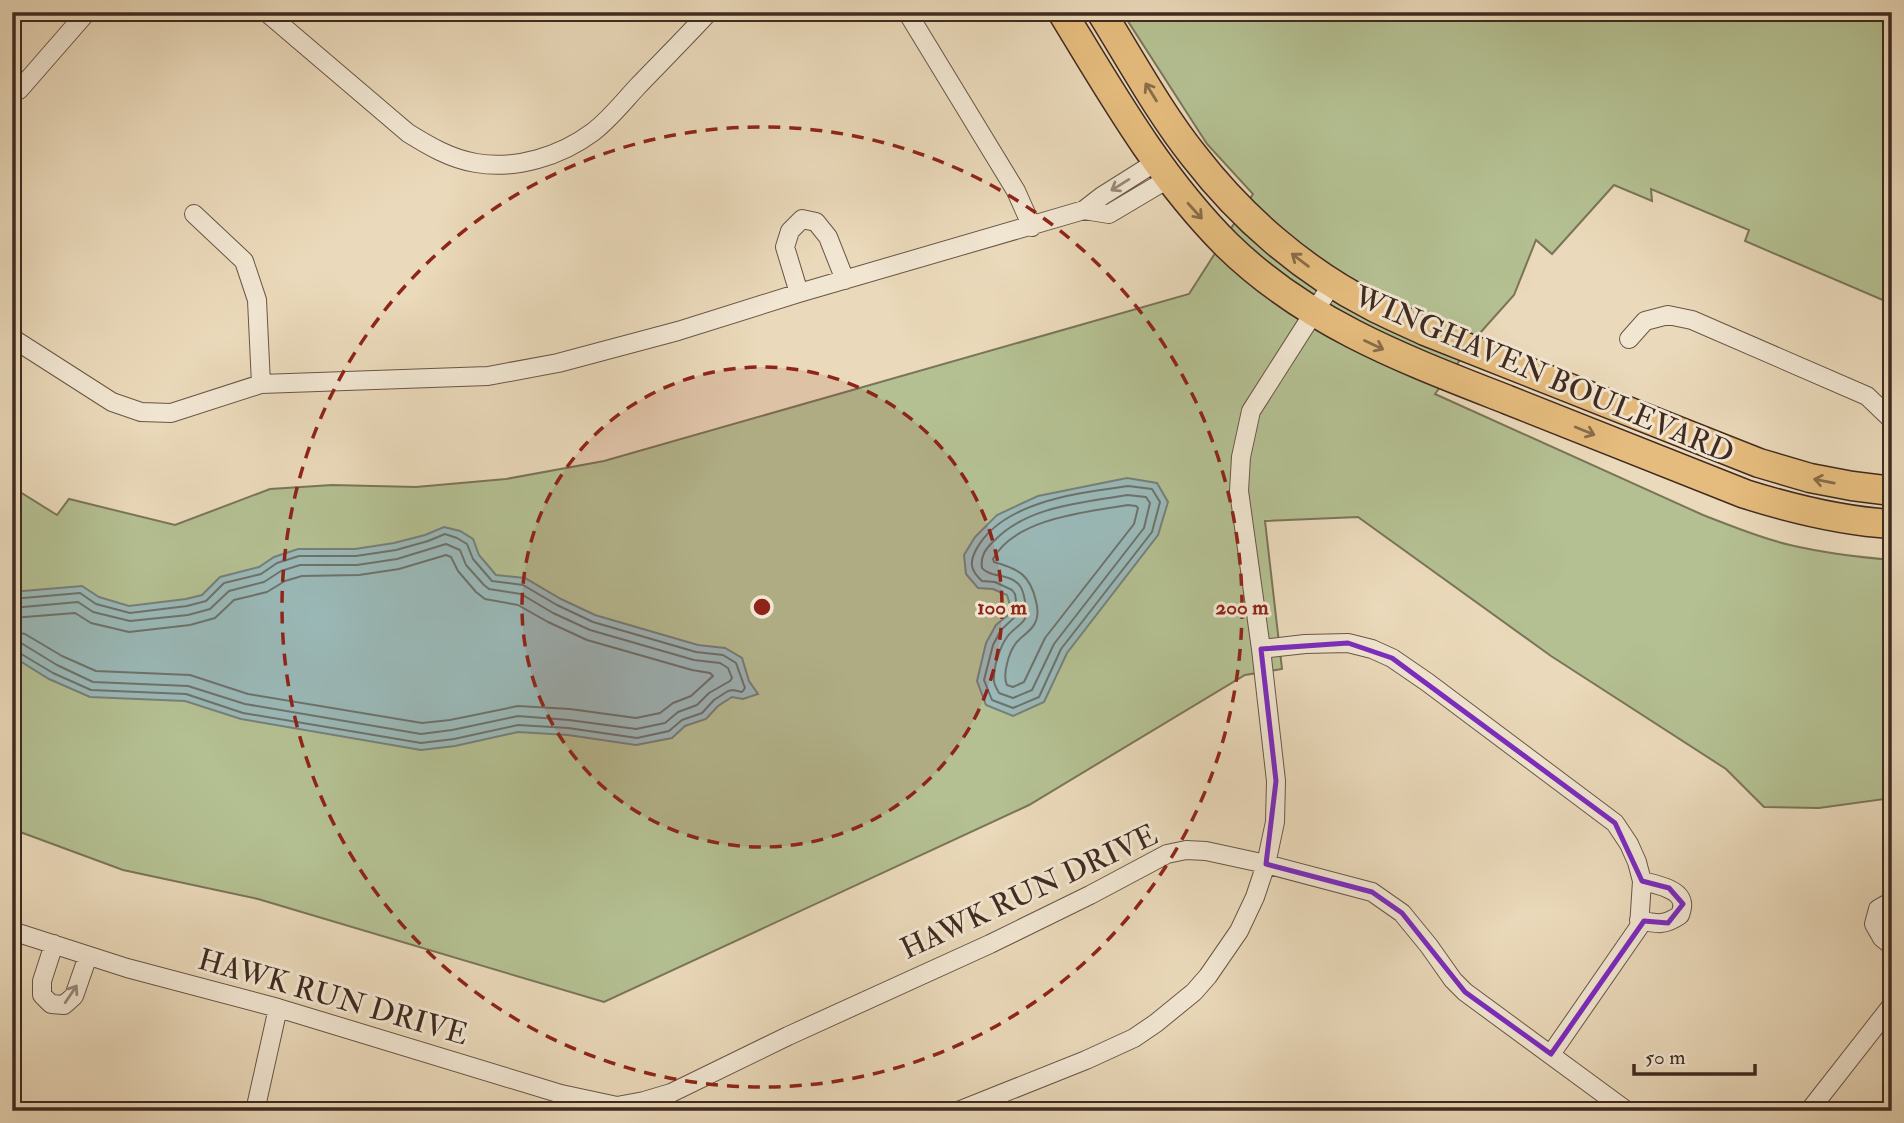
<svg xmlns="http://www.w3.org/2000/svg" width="1904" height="1123" font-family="'IM FELL Double Pica',serif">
<rect width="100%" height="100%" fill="#ead9ba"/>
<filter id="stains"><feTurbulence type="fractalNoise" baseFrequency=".00286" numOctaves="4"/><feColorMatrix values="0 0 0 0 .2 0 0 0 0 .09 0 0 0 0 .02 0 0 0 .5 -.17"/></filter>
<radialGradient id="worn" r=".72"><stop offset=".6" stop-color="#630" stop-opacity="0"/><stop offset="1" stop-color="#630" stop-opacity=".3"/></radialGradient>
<path fill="#b4c092" stroke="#7a7559" stroke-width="2" d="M1122,12H1892V304L1745,241L1749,230L1651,189L1652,201L1614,185L1552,254L1536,240L1514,295L1480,333L1435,394L1703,515C1732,526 1760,538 1790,545C1824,553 1857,557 1892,560V798L1819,808L1764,807L1726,769L1551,656L1358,517L1265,521L1282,669L1245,675L1029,805L604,1002L258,899L123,870L12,829V487L57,515L69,499L175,525L270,489L332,485L416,487L506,479L604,461L1189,294L1253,194L1207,144Z"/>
<path fill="#9ab9b8" stroke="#76807b" stroke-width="2" d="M1127,478L1157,483L1168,502L1158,535L1067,653L1044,702L1013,716L986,705L977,681L986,643L996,625L1012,612L1007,595L993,589L978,588L966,574L964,555L975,537L997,515L1038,496Z
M444,527L460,531L473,539L479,555L496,575L525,578L561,599L595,615L698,645L725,648L742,658L749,681L758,694L743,699L732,697L718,706L706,719L685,726L672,738L636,745L568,735L518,732L455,746L421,750L241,719L185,701L90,697L49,679L12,656V592L82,586L99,597L129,606L186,599L202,595L220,577L259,567L274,557L298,549H355L394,543L425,535Z"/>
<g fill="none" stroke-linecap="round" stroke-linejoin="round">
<path stroke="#6d726c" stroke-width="2" d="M1128,486L1152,489L1160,502L1152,532L1061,649L1039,697L1013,708L992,700L984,680L993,645L1001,630L1018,614L1015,594L1012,590L995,582L982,581C970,570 969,562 977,548C1004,501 1079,493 1128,486Z
M1127,495L1146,497L1150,503L1144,528L1054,644L1032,690L1013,698L999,693C996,688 993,683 994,678C994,665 1000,647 1007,637C1018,622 1031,625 1025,601C1024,596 1023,590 1020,586C1011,573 990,578 982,568C980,556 986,548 995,540C1028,506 1082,503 1127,495Z
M1128,505L1136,506L1138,508L1134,524L1045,638L1024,682L1013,687L1007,685C1002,675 1009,652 1016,643C1022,635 1031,632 1035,623C1039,616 1038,609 1036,601C1030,575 1019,569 994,562L993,559C1015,518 1087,512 1128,505Z
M12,599L80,593L96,604L130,613L187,606L206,601L224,583L261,574L277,563L299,556H356L396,550L428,541L445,534L457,538L467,544L473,559L492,581L523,585L557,605L593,622L696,652L723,655L736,663L745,688L742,692L733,690L728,691L714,700L702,713L682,720L669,731L637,738L568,728L518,725L454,739L421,743L243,713L186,694L91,690L53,673L18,652L12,651
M12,608L78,602L93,612L130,621L188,615L210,609L229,591L264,582L281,571L300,565H357L397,559L446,544L460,550L466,565L484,585L489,589L521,594L553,613L590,630L694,660L720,663L728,668L732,678L730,681L709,693L697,705L678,712L665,723L636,729L569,720L518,716L452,730L421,734L245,704L188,686L93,682L57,665L21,643L12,642
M12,618L75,613L91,623L129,632L190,625L215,618L234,600L267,592L285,581L302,576L359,575L399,569L446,555L451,557L458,571L476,592L485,599L518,605L548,622L587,640L692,670L710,673L713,676L691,696L673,703L660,713L636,718L570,709L518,706L450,720L422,723L248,694L190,675L96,671L62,656L25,634L12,631"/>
<g stroke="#6a5646" stroke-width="20">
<path id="minor" d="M266,12L408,133C429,146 451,159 476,163C516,170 561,156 593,132C610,119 624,101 638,86C662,61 686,37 709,12
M907,12L1016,191L1032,227
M19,90L87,12
M1084,210L1109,214L1168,179
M194,214L244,261L257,300L261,384
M799,293L785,247L790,231L802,219L816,222L828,237L845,280
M12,338L112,402L141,412L171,413L261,384L488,376L558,363L678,331L799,293L1084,210L1102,196L1156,162
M1629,339L1645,321L1668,315L1692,320L1867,396L1890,418L1892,422
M1261,649L1305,644L1348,643L1372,649L1392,658L1427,682L1615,823L1629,844L1637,862L1642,881L1639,927L1551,1054
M1892,901L1878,909L1874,924L1882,938L1892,946
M1639,920C1657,924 1664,926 1680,915C1681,912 1683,906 1682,903C1680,888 1653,884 1642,881
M12,931L127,968L278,1008L561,1094L617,1106L644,1101L671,1093L788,1036L990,944L1090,895L1167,854L1186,850L1206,851L1266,864L1372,892L1402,913L1429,946L1453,980L1465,992L1627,1111
M54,944L42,981V995L51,1004L64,1005L74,996L88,956
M255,1111L278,1008
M958,1111L1086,1060L1134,1038L1156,1023L1194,992L1208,976L1239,931L1255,897L1266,864L1275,822L1276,781L1261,649L1239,491L1241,457L1251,411L1332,284
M1809,1111L1892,1005"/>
</g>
<g stroke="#402a20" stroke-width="31">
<path id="primary" d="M1062,12C1112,94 1159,177 1227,245C1308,324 1406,360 1508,400C1587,432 1666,463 1745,494C1793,509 1841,521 1892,524
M1101,12C1131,60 1159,112 1194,156C1241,217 1303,271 1372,306C1389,315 1408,323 1425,331L1759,463L1810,478L1852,486L1892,491"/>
</g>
<use href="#minor" stroke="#f1e6d2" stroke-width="18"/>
<use href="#primary" stroke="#e5bc7d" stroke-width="28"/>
</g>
<path fill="#be8469" stroke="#402a20" stroke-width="2" d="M470,12H512V14L472,15Z"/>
<defs><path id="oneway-shaft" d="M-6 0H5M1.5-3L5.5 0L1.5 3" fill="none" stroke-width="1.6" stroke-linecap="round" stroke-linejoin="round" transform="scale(1.75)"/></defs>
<g stroke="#8a6c4a">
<use href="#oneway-shaft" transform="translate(1151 92) rotate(-122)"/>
<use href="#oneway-shaft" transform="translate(1195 211) rotate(48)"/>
<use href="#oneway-shaft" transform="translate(1300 260) rotate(-143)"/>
<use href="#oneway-shaft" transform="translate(1374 345) rotate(25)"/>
<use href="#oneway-shaft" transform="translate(1585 431) rotate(22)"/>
<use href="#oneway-shaft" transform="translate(1824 481) rotate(-169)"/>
</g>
<g stroke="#988879">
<use href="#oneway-shaft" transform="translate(1120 185) rotate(148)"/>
<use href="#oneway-shaft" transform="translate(71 994) rotate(-56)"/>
</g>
<path fill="none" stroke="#7b2cbf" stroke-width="5" stroke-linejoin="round" d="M1348,643L1392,658L1615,823L1642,881L1669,888L1683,904L1668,923L1644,921L1551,1054L1465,992L1402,913L1372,892L1266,864L1276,781L1261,649Z"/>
<circle cx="762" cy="607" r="240" fill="#8f2418" fill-opacity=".12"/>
<g fill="none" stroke="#8f2418" stroke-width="3.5" stroke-dasharray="12 9">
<circle cx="762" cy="607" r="240"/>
<circle cx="762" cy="607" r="480"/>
</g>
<g text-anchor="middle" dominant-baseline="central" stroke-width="6" stroke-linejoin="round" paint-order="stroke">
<g font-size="30" fill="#402a20" stroke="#f1e6d2">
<text transform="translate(1544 375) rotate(23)">WINGHAVEN BOULEVARD</text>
<text transform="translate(1029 892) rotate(-25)">HAWK RUN DRIVE</text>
<text transform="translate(333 997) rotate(16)">HAWK RUN DRIVE</text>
</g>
</g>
<circle cx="762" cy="607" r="10" fill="#8f2418" stroke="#f1e6d2" stroke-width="3.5"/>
<g font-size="21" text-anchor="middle" font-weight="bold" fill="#8f2418" stroke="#f1e6d2" stroke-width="6" stroke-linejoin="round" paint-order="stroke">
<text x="1002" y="614">100 m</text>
<text x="1242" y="614">200 m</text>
</g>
<rect width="1904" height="1123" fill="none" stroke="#ead9ba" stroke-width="42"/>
<rect x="14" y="14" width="1876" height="1095" fill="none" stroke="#402a20" stroke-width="3.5"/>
<rect x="21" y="21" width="1862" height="1081" fill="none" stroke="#402a20" stroke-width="2"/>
<path d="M1634 1064v10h121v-10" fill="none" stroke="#402a20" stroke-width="3.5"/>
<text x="1645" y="1064" font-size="21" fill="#402a20" stroke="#f1e6d2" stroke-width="5" paint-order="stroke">50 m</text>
<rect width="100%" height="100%" filter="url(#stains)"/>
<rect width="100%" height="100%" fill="url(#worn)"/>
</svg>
